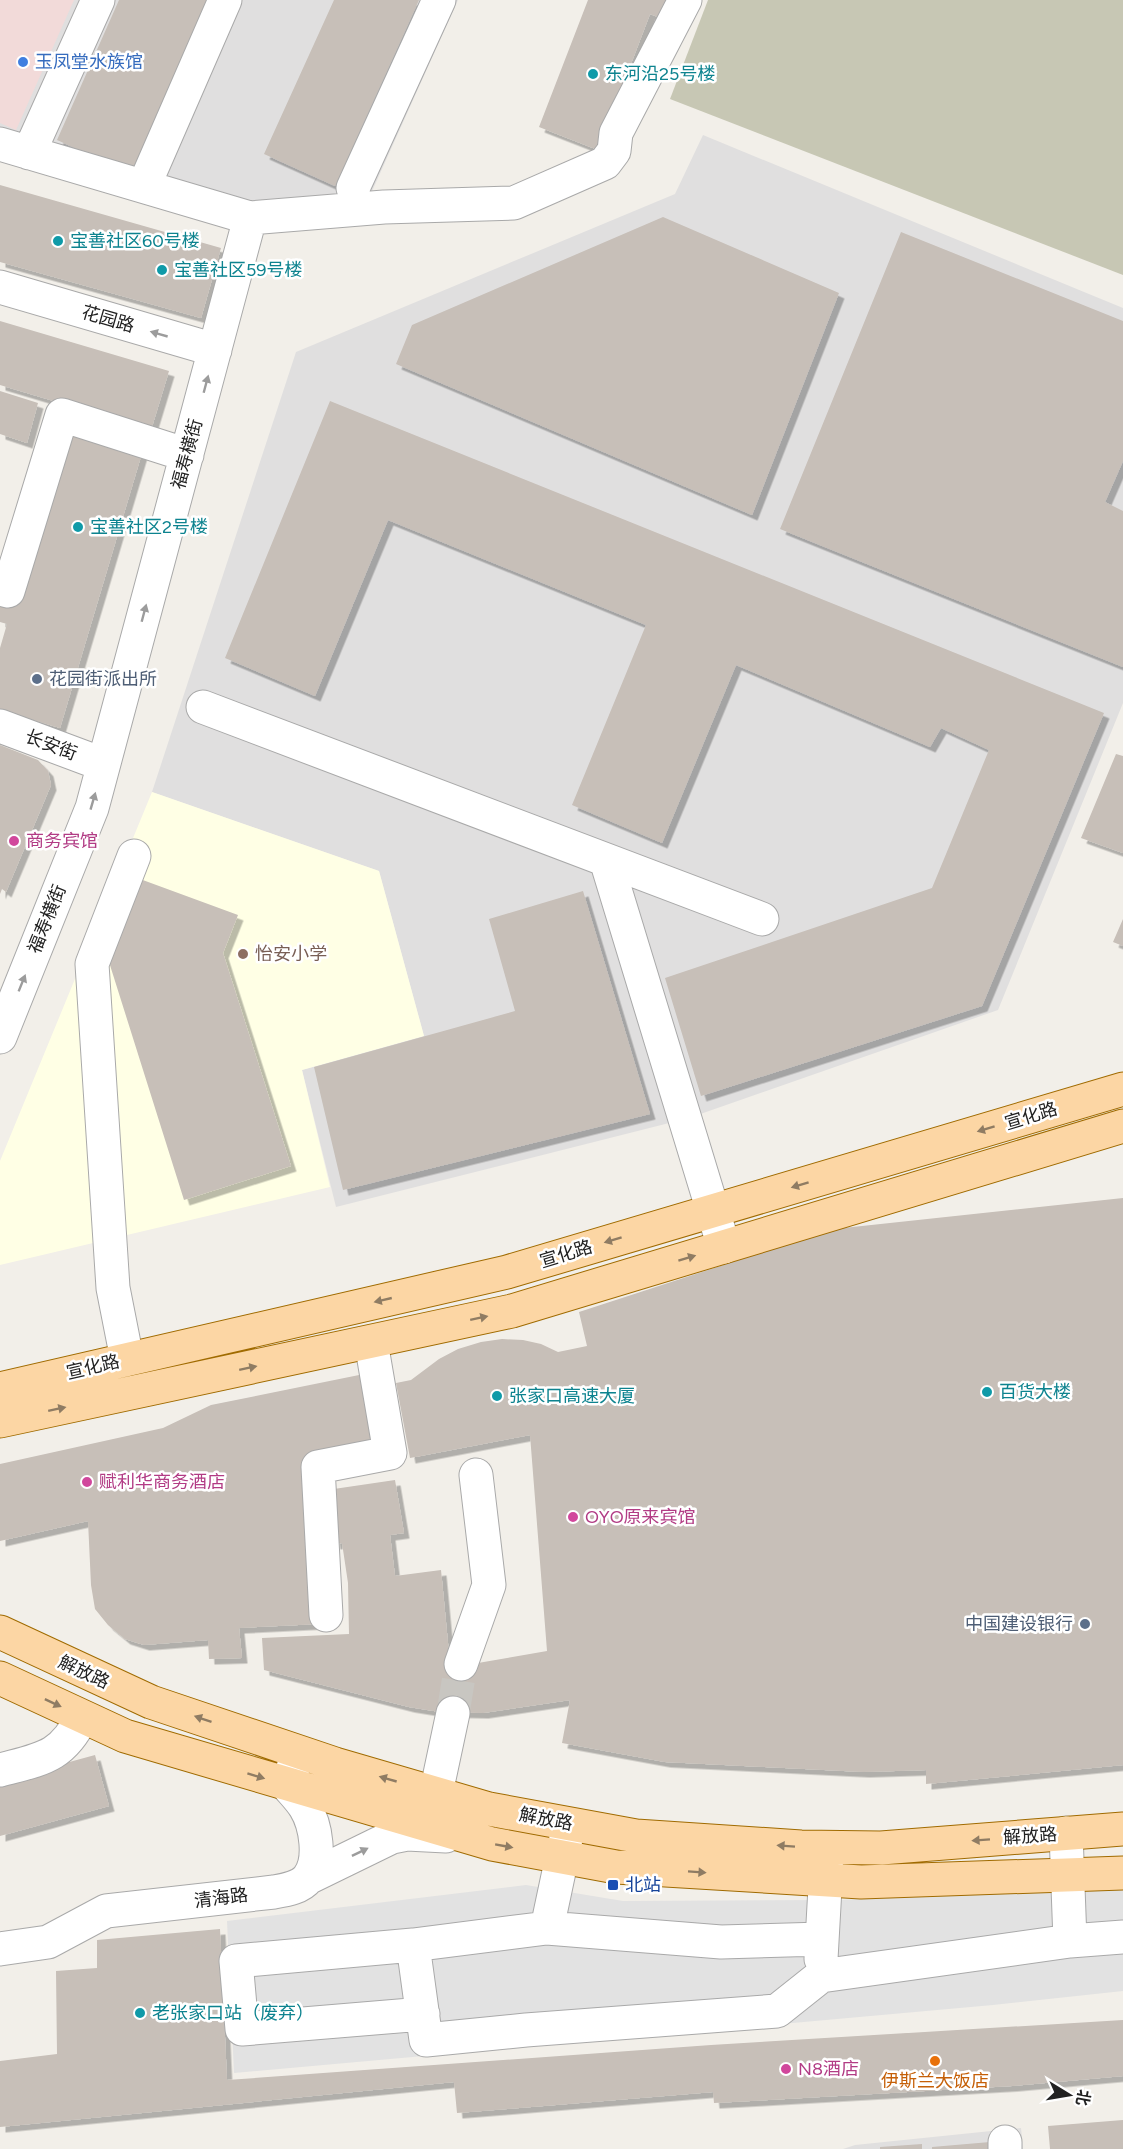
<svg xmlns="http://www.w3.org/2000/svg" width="1123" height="2149" font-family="Figtree,'Noto Sans SC',sans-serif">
<defs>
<filter id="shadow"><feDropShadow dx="5.5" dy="5.5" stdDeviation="0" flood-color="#0004"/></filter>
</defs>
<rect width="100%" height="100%" fill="#f2efe9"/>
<path fill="#e0dfdf" d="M0,0H458L369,198L253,210L0,136Z
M703,135L1123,308V703L998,1010L689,1118L336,1207L302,1070L424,1036L379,871L152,792L296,352L675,194Z
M1021,2128L1023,2149H843L855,2145Z"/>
<path fill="#f2dad9" d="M0,0H74L16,130L0,123Z"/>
<path fill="#ffffe5" d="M152,792L379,871L424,1036L302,1070L330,1187L0,1265V1161Z"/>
<path fill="#c7c7b4" d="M708,0H1123V275L670,99Z"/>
<path fill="#e2e2e2" d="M526,1885L623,1901L836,1900L1123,1889V1991L993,2005L234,2073L227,1921Z"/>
<path fill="#c7bfb8" filter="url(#shadow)" d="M119,0H209L132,174L57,140Z
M334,0H419L335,186L264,154Z
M588,0H674L666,20L650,14L598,150L539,127Z
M0,185L221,248L201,318L0,262Z
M663,217L839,293L752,515L396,364L412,325Z
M901,232L1123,321V461L1105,502L1123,511V667L780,529Z
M0,321L169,371L151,430L0,385Z
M0,391L38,403L27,443L0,434Z
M330,401L1104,713L982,1006L701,1096L665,978L932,888L989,750L941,728L930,747L736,665L662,843L572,805L646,625L388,520L315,696L225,658Z
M64,430L142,453L60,728L0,710V648L7,624L0,622V596Z
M0,745L38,760L48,771L51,785L6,892L2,889L0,894Z
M1116,754L1123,756V853L1081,838Z
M140,879L238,915L223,953L291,1166L184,1200L109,962Z
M583,891L650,1114L343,1190L314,1067L515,1011L489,919Z
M1123,919V946L1113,942Z
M1123,1198V1765L926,1784V1770L864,1772L665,1762L562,1743L570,1700L483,1713L440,1712L409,1707L264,1670L262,1638L349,1634L348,1583L342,1543L335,1544L327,1490L395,1480L404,1533L390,1535L395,1576L441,1570L450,1664L478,1663L547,1651L530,1435L410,1458L396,1383L411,1380L439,1359L458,1349L481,1342L502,1339L523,1340L541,1344L558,1352L587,1346L579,1312L834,1229Z
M364,1374L379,1447L306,1462L319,1624L239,1628L242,1658L209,1659L208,1640L144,1645L125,1639L108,1625L95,1609L91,1585L88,1521L0,1541V1464L163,1428L211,1405Z
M95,1755L109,1806L0,1836V1781Z
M220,1929L227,2080L711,2045L1123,2020V2076L1012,2086L714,2103L713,2092L457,2113L454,2082L0,2127V2061L57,2054L56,1971L97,1968V1940Z
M1123,2120V2149H1050L1048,2126Z
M990,2142L991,2149H932V2147Z
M922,2144V2149H880V2147Z"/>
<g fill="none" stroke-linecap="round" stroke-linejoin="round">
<path stroke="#c8c6c1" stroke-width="33" stroke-dasharray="33 16" stroke-linecap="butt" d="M453,1713L461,1664"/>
<g stroke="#a9a9a9" stroke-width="35">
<path id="minor" d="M0,144L250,218L92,808L0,1037
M29,153L98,0
M144,186L225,0
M353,188L439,0
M250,218L384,207L514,203L605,163L614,151L616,133L685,0
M0,287L215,350
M0,589L8,591L62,415L187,455
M203,707L762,919
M0,726L102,764
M606,860L724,1247
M127,1359L113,1288L92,964L134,856
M326,1615L318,1467L390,1453L371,1342
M461,1664L489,1585L476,1475
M0,1770C41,1759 62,1758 82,1717
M426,1821L436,1793L453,1713
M308,1878L392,1837L407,1834L446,1836
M547,1928L568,1829
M822,1939L721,1942L547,1928L413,1945L426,2040L526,2030L777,2011L821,1976L1070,1941L1066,1833
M1070,1941L1123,1937
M413,1945L236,1961L242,2029L423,2014
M0,1949L48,1942L106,1911L274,1892C286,1890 300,1888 308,1878C322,1860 316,1825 305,1807C300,1799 293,1792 287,1785L293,1768
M821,1959L827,1852
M1005,2142V2149"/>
</g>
<g stroke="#a06b00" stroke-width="35">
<path id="major" d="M0,1389L507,1272L1123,1089
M0,1421L512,1311L1123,1126
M0,1632L151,1702L335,1764L489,1809L636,1836L801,1847L881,1848L1123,1829
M0,1678L125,1736L492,1844L616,1867L861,1882L1123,1873"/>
</g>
<use href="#minor" stroke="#fff" stroke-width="33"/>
<use href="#major" stroke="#fcd6a4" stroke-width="33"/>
</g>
<defs><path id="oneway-solid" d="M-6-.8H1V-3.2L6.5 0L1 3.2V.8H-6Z" transform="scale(1.5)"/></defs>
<g fill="#9c9c9c">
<use href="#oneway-solid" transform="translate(159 334) rotate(-164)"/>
<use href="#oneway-solid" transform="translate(206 384) rotate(-75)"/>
<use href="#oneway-solid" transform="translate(144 613) rotate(-75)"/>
<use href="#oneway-solid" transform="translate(93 801) rotate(-74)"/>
<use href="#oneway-solid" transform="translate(22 983) rotate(-68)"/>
<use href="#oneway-solid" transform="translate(360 1852) rotate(-26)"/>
</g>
<g fill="#8f7c63">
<use href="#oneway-solid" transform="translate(986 1129) rotate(163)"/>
<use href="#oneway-solid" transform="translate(800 1185) rotate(163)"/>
<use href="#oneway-solid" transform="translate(613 1240) rotate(163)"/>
<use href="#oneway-solid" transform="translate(687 1258) rotate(-17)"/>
<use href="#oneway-solid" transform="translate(383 1300) rotate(167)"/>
<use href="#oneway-solid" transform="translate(479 1318) rotate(-12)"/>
<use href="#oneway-solid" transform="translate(248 1368) rotate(-12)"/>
<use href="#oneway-solid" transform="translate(57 1409) rotate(-12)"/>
<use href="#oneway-solid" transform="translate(53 1703) rotate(25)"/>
<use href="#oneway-solid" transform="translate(203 1719) rotate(-161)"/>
<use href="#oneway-solid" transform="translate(256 1776) rotate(17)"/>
<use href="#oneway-solid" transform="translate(388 1779) rotate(-164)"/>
<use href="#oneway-solid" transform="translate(981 1840) rotate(176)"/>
<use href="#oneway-solid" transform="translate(504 1846) rotate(10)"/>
<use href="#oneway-solid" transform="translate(786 1846) rotate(-176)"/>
<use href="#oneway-solid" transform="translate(697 1872) rotate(4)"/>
</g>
<circle fill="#3f7fe0" stroke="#fff" stroke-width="2" cx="23" cy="62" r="6"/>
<g fill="#0f9aa8" stroke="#fff" stroke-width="2">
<circle cx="593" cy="74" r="6"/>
<circle cx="58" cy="241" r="6"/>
<circle cx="162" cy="270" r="6"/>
<circle cx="78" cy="527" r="6"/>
<circle cx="987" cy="1392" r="6"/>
<circle cx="497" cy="1396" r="6"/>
<circle cx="140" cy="2013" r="6"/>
</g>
<g fill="#5c6f8a" stroke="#fff" stroke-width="2">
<circle cx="37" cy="679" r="6"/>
<circle cx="1085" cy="1624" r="6"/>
</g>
<g fill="#d1479c" stroke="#fff" stroke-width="2">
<circle cx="14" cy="841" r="6"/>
<circle cx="87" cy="1482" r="6"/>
<circle cx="573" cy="1517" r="6"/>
<circle cx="786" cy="2069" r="6"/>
</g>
<circle fill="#8d6e63" stroke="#fff" stroke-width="2" cx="243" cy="954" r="6"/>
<rect fill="#1a4fb4" stroke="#fff" stroke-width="2" x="607" y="1879" width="12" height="12" rx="3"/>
<circle fill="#e8710a" stroke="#fff" stroke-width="2" cx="935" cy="2061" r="6"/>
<g text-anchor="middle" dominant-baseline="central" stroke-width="5" stroke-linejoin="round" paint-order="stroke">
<g font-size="18" fill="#366cbe" stroke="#fff" text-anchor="start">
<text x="35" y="62">玉凤堂水族馆</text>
</g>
<g font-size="18" fill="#0d838f" stroke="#fff" text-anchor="start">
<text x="605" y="74">东河沿25号楼</text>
<text x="70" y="241">宝善社区60号楼</text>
<text x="174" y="270">宝善社区59号楼</text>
<text x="90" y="527">宝善社区2号楼</text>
<text x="999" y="1392">百货大楼</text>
<text x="509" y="1396">张家口高速大厦</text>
<text x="152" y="2013">老张家口站（废弃）</text>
</g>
<g font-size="18" fill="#222" stroke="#fff">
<text transform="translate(108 319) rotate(16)">花园路</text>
<text transform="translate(187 454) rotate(-75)">福寿横街</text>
<text transform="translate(51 745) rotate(21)">长安街</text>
<text transform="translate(47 919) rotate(-68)">福寿横街</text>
<text transform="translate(1031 1116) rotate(-17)">宣化路</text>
<text transform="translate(566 1254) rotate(-17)">宣化路</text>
<text transform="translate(93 1367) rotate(-13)">宣化路</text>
<text transform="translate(84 1672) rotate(25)">解放路</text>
<text transform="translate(546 1819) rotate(11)">解放路</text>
<text transform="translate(1030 1836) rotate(-4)">解放路</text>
<text transform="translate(221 1898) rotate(-7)">清海路</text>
</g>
<g font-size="18" fill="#4e5e75" stroke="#fff" text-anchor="start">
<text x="49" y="679">花园街派出所</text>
<text x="1073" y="1624" text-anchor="end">中国建设银行</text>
</g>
<g font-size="18" fill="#b23c85" stroke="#fff" text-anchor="start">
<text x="26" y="841">商务宾馆</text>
<text x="99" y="1482">赋利华商务酒店</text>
<text x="585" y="1517">OYO原来宾馆</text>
<text x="798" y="2069">N8酒店</text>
</g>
<g font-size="18" fill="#785e54" stroke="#fff" text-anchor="start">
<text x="255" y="954">怡安小学</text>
</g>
<g font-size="18" fill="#164399" stroke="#fff" text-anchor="start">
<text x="625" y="1885">北站</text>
</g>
<g font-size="18" fill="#c56008" stroke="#fff">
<text x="935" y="2081">伊斯兰大饭店</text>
</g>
</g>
<g transform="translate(1069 2095) rotate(101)" stroke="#ffffff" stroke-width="4.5" paint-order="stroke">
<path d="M0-4.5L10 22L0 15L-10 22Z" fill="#222222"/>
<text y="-9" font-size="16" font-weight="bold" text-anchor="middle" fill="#222222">北</text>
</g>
</svg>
